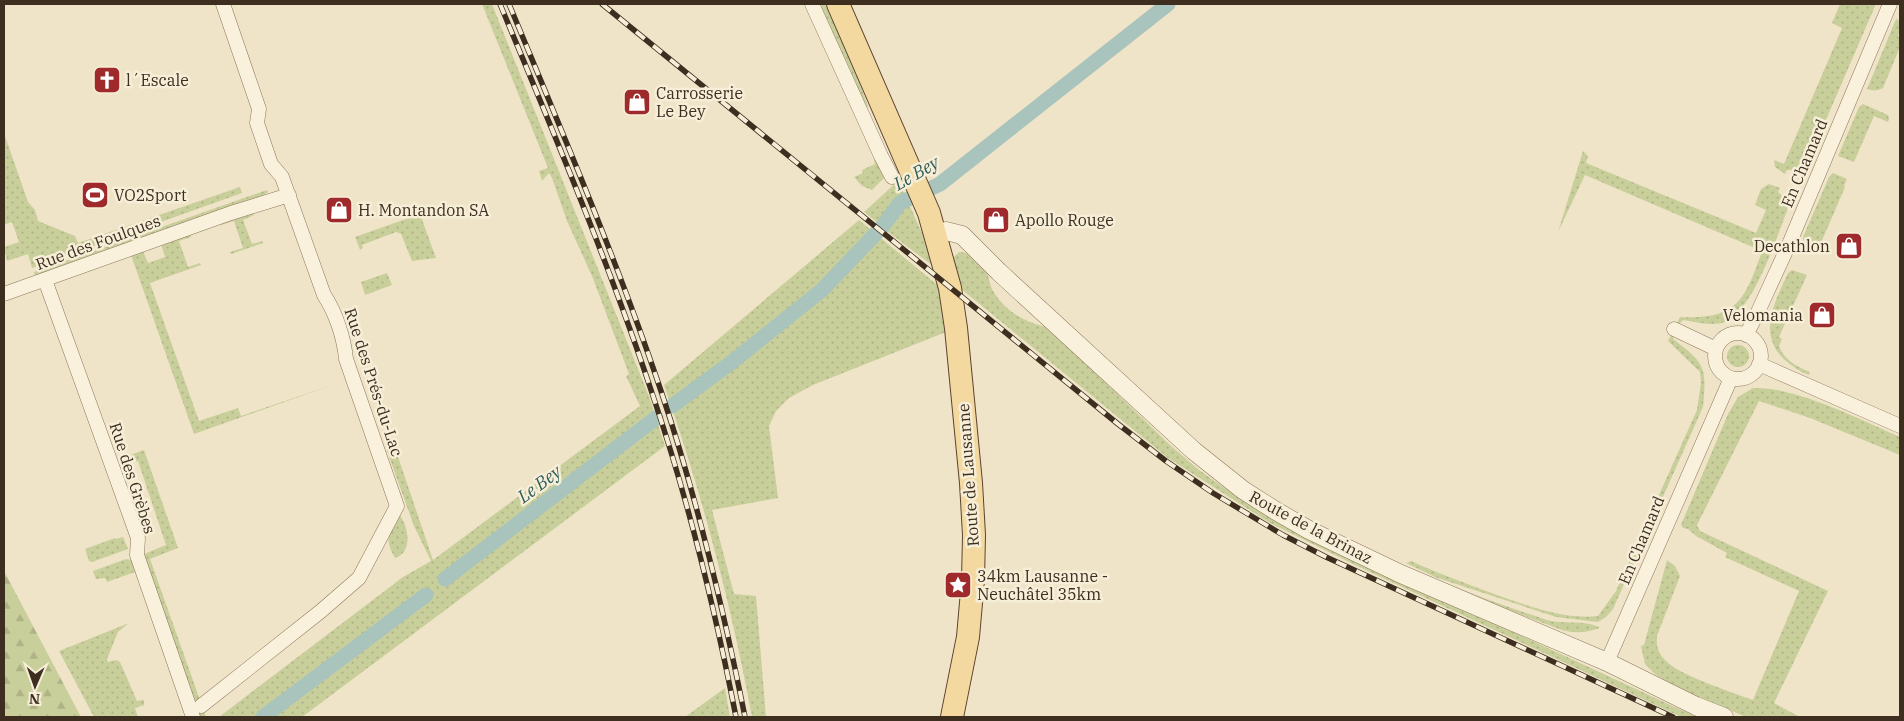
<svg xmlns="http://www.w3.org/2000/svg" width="1904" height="721" font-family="'IBM Plex Serif',serif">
<defs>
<pattern id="grass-dots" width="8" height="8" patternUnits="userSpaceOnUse" patternTransform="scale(1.25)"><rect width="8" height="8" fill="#c9cf9b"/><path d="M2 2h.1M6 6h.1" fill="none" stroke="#aeb285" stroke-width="1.8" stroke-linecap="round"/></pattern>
<pattern id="forest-firs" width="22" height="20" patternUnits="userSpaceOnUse" patternTransform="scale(1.25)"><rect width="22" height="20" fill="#c9cf9b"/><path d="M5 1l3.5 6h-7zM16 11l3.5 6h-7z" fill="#aeb285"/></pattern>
</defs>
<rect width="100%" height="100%" fill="#f0e4c8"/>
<path fill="url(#grass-dots)" d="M482,4H492L650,399L665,446L302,717H219L403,577L431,561L414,526L387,451V448L393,442L433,560L640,406L626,376L629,374L592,276L567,221L552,178L549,173L542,181L539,171L548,168Z
M820,4H825L854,68L868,106L866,109Z
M1840,4H1876L1806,166L1798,170H1787L1785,174L1775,167L1774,160L1784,164L1842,28L1832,23Z
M1896,19L1900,21V30L1898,36L1900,38V47L1883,88C1877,91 1873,91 1867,89Z
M1863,104L1888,115L1889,119L1888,122L1874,116L1854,162L1838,156L1859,107Z
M4,133L28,202L35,210L38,221L75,236L78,243L240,187L242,193L32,268L28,254L7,261L4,247L19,242L12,222L4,225Z
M1583,151L1588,156L1586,163L1756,233L1766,210L1755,205L1761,189L1769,184L1780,188L1778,192C1785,198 1788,202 1787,211C1776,239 1755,304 1729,320C1715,328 1697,322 1683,320L1679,324L1673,339C1705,363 1707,367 1703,407L1613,609L1606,617L1598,622L1556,617L1435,577L1406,563L1411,561C1439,574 1468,584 1497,595C1529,606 1564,620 1598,616L1616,591L1697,410L1701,383L1700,372L1668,341L1680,317C1737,320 1745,300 1762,251L1585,175L1558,232Z
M876,159L884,178L872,190L862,186L854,177L863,173L862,170L875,164L874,161Z
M1833,173L1847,179L1844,186L1845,187L1818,250L1804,244L1803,237L1829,177Z
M899,180L905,197L889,208L878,223L864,212Z
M267,190L268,192L263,196L35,276L34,272Z
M908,202L922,233L933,266L883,228L899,207Z
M253,213L254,215L243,220L252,244L262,241L263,243L231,254L230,252L243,248L234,221L221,225V224Z
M420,214L436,258L412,261L401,234L396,232L362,245L363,248L360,250L355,237Z
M859,220L952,297L946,332L813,385L789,398L776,411L769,426L778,498L712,510L734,594L756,596L766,717H752C731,604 702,494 664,385Z
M191,234V237L179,241L188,267L200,263L201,265L150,283L199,421L238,408L241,416L335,384L194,434L131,255L143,251L148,263L165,257L161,244Z
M959,252C969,252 983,261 986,270C989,276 989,283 992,289C1003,310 1025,323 1048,327L1170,445L1199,470L1236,496L1289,528L1679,709L1702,717H1681L1357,566L1270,523L1168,458L960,288L958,283L953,258Z
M1792,270L1807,275L1779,337L1782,339L1779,346C1784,360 1797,367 1810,372L1809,375C1801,372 1793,367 1786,361C1756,335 1775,302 1788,273Z
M387,273L392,285L365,295L361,282Z
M1727 356a11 11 0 1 1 22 0a11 11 0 1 1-22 0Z
M1753,388C1795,386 1861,420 1900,437V455L1810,418L1759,401L1697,525L1700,531L1828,591L1774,703L1800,717H1746L1673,686L1656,675L1645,664L1641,646L1644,645L1667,560L1675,566L1680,576L1657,636C1656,645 1658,653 1665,660C1680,676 1732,692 1753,700L1799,591L1725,557L1727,553L1696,536L1688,529L1683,528L1681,525L1728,414L1738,397Z
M144,450L178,548L150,559L206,717H198L144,560V554L166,545L138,461L120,466L116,460Z
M399,514C409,527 413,552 395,558C384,538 388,535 399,514Z
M123,537L128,549L92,562L89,561L85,549L115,538L116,539Z
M1374,552C1430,578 1488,601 1547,620C1563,625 1586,619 1600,628C1585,633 1574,634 1559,629L1433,581Z
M126,559L132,560L144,590L143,593L135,572L107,582L105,578L96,579L93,571Z
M129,623L118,632L107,659L108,662L116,660L120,662L137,701L144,700V705L135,708L138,717H94L59,651Z
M725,688L730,717H685Z"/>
<path fill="url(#forest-firs)" d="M4,571L81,717H4Z"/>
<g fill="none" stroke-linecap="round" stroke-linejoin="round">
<path stroke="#a9c4bc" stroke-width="15" d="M672,406L732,362L822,290L882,227L900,203L940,184L1168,4
M445,579L656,418
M263,717L426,595"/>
<g stroke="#8d765c" stroke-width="15">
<path id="minor" d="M812,4L881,156L892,177
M45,280L138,538L137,555L193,717
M4,294L231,213L289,195
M1674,329L1716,349
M1715 356a23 23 0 1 1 46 0a23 23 0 1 1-46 0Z
M1746,335L1757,314L1790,242L1890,4
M1759,364L1900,426
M1607,662L1731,378
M201,706L321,611L359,578L397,506L346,359C344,338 336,313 324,295L282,177L271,164L257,123L259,109L223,4"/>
</g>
<g stroke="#8d765c" stroke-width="19">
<path id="tertiary" d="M936,233L946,231L962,235L999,272L1194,451L1243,490L1276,511L1309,530L1401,574L1607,662L1696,706L1724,717"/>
</g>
<g stroke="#5b4430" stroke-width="24">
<path id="primary" d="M838,4L929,213L950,288L956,328L971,483L974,535L973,580L968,637L952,717"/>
</g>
<use href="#minor" stroke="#faf1dc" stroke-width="14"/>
<use href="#tertiary" stroke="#faf1dc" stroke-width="18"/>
<use href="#primary" stroke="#f3d9a0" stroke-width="22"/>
<g stroke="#3d2e20" stroke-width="5.5">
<path id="rail" d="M500,4C554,134 610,265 654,399C689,503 715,609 736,717
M509,4C562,132 617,260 661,391C697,498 723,607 745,717
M602,4L1118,424L1166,461L1213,493L1283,535L1326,557L1673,717"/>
</g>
<use href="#rail" stroke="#f7eed8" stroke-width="4" stroke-dasharray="11" stroke-linecap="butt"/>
</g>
<defs>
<g id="church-square" transform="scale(1.4375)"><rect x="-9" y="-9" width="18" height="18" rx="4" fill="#9e2a2b" stroke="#f7eed8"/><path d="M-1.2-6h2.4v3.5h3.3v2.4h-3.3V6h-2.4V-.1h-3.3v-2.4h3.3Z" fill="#fff"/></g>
<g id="shop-square" transform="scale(1.4375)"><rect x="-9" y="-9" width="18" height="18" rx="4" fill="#9e2a2b" stroke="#f7eed8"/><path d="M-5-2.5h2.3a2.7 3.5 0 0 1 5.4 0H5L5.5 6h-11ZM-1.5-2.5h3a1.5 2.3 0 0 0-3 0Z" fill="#fff"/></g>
<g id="stadium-square" transform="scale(1.4375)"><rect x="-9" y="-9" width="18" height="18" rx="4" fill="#9e2a2b" stroke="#f7eed8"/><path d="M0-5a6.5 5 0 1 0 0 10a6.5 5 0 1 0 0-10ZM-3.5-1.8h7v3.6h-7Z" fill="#fff"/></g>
<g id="sight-square" transform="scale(1.4375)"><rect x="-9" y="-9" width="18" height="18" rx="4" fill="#9e2a2b" stroke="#f7eed8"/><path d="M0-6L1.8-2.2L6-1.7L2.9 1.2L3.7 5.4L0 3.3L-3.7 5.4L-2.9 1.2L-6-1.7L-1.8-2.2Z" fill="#fff"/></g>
</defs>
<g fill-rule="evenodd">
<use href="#church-square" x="107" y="80"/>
<use href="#shop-square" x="637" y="102"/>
<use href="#stadium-square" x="95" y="195"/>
<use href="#shop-square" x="339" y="210"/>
<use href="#shop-square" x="996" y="220"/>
<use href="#shop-square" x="1849" y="246"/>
<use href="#shop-square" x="1822" y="315"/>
<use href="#sight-square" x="958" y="585"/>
</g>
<g text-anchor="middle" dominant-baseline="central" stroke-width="5" stroke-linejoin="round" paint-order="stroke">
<g font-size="16" fill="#3d2e20" stroke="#f7eed8" text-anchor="start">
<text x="126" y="80">l´Escale</text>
<text x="656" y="93">Carrosserie<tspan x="656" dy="18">Le Bey</tspan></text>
<text x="114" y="195">VO2Sport</text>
<text x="358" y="210">H. Montandon SA</text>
<text x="1015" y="220">Apollo Rouge</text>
<text x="1830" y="246" text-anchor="end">Decathlon</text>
<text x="1803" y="315" text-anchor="end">Velomania</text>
<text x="977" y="576">34km Lausanne -<tspan x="977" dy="18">Neuchâtel 35km</tspan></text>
</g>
<g font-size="16" fill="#3d2e20" stroke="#f7eed8">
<text transform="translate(1804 163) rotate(-67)">En Chamard</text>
<text transform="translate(98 242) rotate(-20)">Rue des Foulques</text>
<text transform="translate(374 382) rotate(72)">Rue des Prés-du-Lac</text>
<text transform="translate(968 475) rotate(-94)">Route de Lausanne</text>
<text transform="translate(133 478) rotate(72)">Rue des Grèbes</text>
<text transform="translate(1311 527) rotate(28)">Route de la Brinaz</text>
<text transform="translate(1641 540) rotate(-67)">En Chamard</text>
</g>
<g font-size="18" font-style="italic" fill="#2f5d5a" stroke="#f7eed8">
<text transform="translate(916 173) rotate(-30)">Le Bey</text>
<text transform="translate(539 484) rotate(-37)">Le Bey</text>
</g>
</g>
<rect width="1904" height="721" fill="none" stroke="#3d2e20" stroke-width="10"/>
<g transform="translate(35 686) rotate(182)" stroke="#f7eed8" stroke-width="4" paint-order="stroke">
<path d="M0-4L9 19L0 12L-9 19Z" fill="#3d2e20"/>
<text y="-8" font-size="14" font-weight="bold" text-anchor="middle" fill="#3d2e20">N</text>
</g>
</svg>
